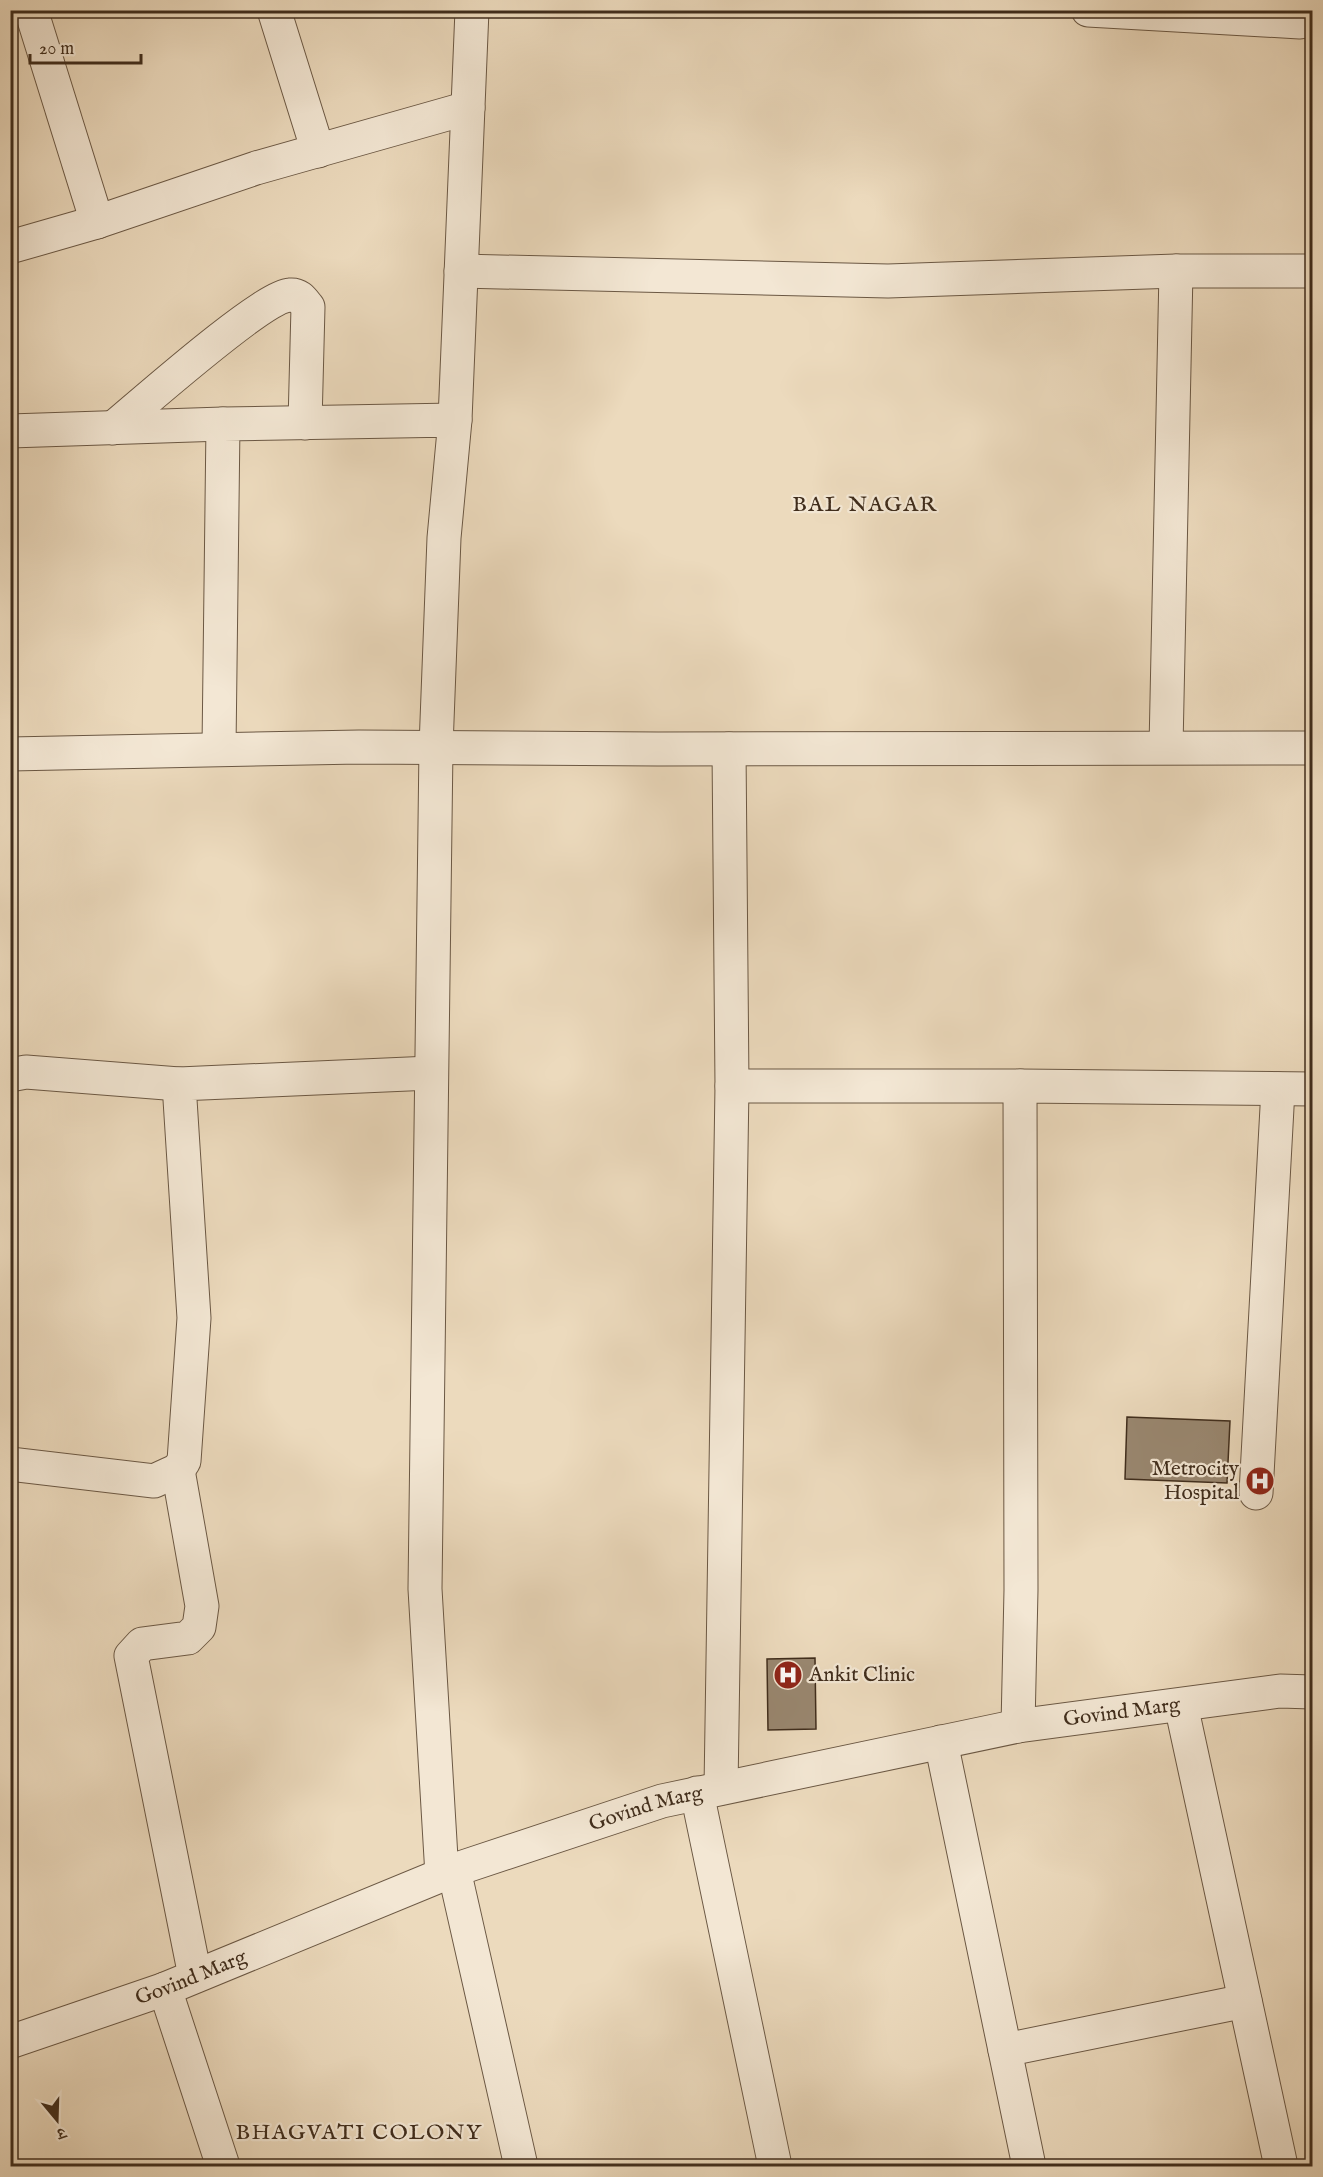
<svg xmlns="http://www.w3.org/2000/svg" width="1323" height="2177" font-family="'IM FELL English','Noto Serif Devanagari',serif">
<rect width="100%" height="100%" fill="#ecdabd"/>
<filter id="stains"><feTurbulence type="fractalNoise" baseFrequency=".00333" numOctaves="4"/><feColorMatrix values="0 0 0 0 .2 0 0 0 0 .09 0 0 0 0 .02 0 0 0 .5 -.17"/></filter>
<radialGradient id="worn" r=".72"><stop offset=".6" stop-color="#630" stop-opacity="0"/><stop offset="1" stop-color="#630" stop-opacity=".3"/></radialGradient>
<path fill="#998770" stroke="#402d1c" stroke-width="1.5" d="M1127,1417L1230,1421L1227,1483L1125,1479Z
M815,1658L816,1729L768,1730L767,1659Z"/>
<g fill="none" stroke-linecap="round" stroke-linejoin="round">
<g stroke="#6b5844" stroke-width="35">
<g id="minor">
<path d="M31,10L97,222"/>
<path d="M274,10L318,151"/>
<path d="M1088,10L1300,22L1303,10"/>
<path d="M10,247L97,222L256,168L468,108"/>
<path d="M461,271L888,281L1176,271"/>
<path d="M455,420L472,10"/>
<path d="M113,428C142,404 262,297 290,295C299,294 303,301 308,307L305,423"/>
<path d="M10,431L223,424"/>
<path d="M1166,747L1176,271H1312"/>
<path d="M219,748L223,424L455,420L444,538L436,747L425,1589L442,1875"/>
<path d="M729,749L732,1086H1020"/>
<path d="M10,754L359,747L658,749L1312,748"/>
<path d="M10,1075L26,1072L179,1084"/>
<path d="M10,1464L154,1481L178,1470L184,1461L194,1318L179,1084L431,1073"/>
<path d="M178,1470L202,1606L199,1627L188,1638L142,1644L131,1656L195,1976"/>
<path d="M1256,1493L1278,1089"/>
<path d="M1181,1705L1281,2166"/>
<path d="M1018,1726L1021,1590L1020,1086L1312,1089"/>
<path d="M941,1742L1029,2166"/>
<path d="M721,1788L732,1086"/>
<path d="M697,1793L775,2166"/>
<path d="M454,1870L521,2166"/>
<path d="M165,1989L223,2166"/>
<path id="s1" d="M10,2042L165,1989L454,1870L662,1801L1018,1726L1280,1691L1312,1692"/>
<path d="M1005,2050L1245,2001"/>
</g>
</g>
<use href="#minor" stroke="#f3e7d4" stroke-width="33"/>
</g>
<defs>
<g id="hospital-disc" transform="scale(1.5)"><circle r="9.5" fill="#8f2418" stroke="#f3e7d4"/><path d="M-5-5h3v3.5h4V-5h3V5h-3V1.5h-4V5h-3Z" fill="#fff"/></g>
</defs>
<g fill-rule="evenodd">
<use href="#hospital-disc" x="1260" y="1481"/>
<use href="#hospital-disc" x="788" y="1675"/>
</g>
<g text-anchor="middle" dominant-baseline="central" stroke-width="4.5" stroke-linejoin="round" paint-order="stroke">
<g font-size="21" fill="#402d1c" stroke="#f3e7d4" text-anchor="end">
<text x="1239" y="1469">Metrocity<tspan x="1239" dy="24">Hospital</tspan></text>
<text x="809" y="1675" text-anchor="start">Ankit Clinic</text>
</g>
<g font-size="21" fill="#402d1c" stroke="#f3e7d4">
<text stroke="none"><textPath href="#s1" startOffset="1164">Govind Marg</textPath></text>
<text stroke="none"><textPath href="#s1" startOffset="678">Govind Marg</textPath></text>
<text stroke="none"><textPath href="#s1" startOffset="192">Govind Marg</textPath></text>
</g>
<g font-size="22" letter-spacing="1.5" fill="#402d1c" stroke="#f3e7d4">
<text x="865" y="505">BAL NAGAR</text>
<text x="359" y="2133">BHAGVATI COLONY</text>
</g>
</g>
<rect width="1323" height="2177" fill="none" stroke="#ecdabd" stroke-width="36"/>
<rect x="12" y="12" width="1299" height="2153" fill="none" stroke="#402d1c" stroke-width="3"/>
<rect x="18" y="18" width="1287" height="2141" fill="none" stroke="#402d1c" stroke-width="1.5"/>
<g transform="translate(57 2120) rotate(161)" stroke="#f3e7d4" stroke-width="4.5" paint-order="stroke">
<path d="M0-4.5L10 22L0 15L-10 22Z" fill="#402d1c"/>
<text y="-9" font-size="16" font-weight="bold" text-anchor="middle" fill="#402d1c">उ</text>
</g>
<path d="M30 54v9h111v-9" fill="none" stroke="#402d1c" stroke-width="3"/>
<text x="39" y="54" font-size="18" fill="#402d1c" stroke="#f3e7d4" stroke-width="4.5" paint-order="stroke">20 m</text>
<rect width="100%" height="100%" filter="url(#stains)"/>
<rect width="100%" height="100%" fill="url(#worn)"/>
</svg>
